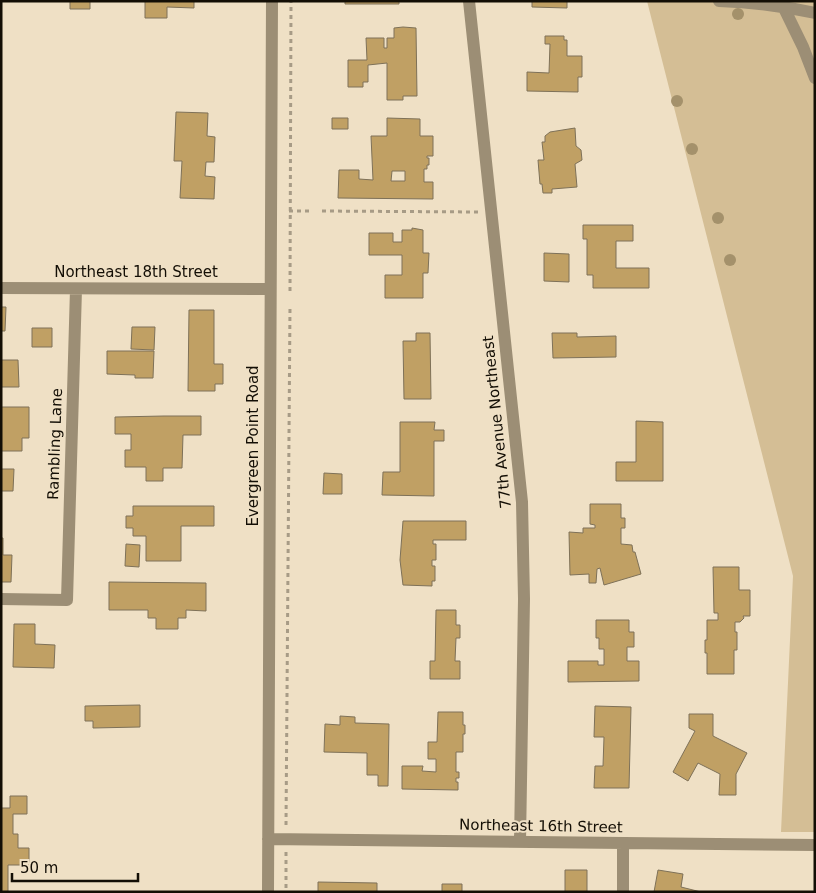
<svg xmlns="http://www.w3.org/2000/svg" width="816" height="893" font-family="'DejaVu Sans',sans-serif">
<rect width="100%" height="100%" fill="#efe0c5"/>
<path fill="#d4be95" d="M647,1H815V832H781L793,576Z"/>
<path fill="#c0a064" stroke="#7e7158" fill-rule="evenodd" d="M70,1H90V9H70Z
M145,1H194V8L167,7V18H145Z
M345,1H399V4H345Z
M532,1H567V8L532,7Z
M403,27L416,28L417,96H403V100H387V63L368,65V82H363V87H348V60H367L366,38H384V48H387V38H394V28Z
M545,36H564V40H567V56H582V77H578V92L527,91V72L549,73L550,44H545Z
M176,112L208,113L207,136L215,137L214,162H206L205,176L215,177L214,199L180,198L182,161H174Z
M332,118H348V129H332Z
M387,118L420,119V136H433V156H427V158H429V165H427V169H424V182H433V199L338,198L339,170H359V179L373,180L371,136H387ZM392,171H405V181H391Z
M575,128L576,146L581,150L582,160L575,164L577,187L552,189V193H543L542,184H540L538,160H544L542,142H545V136L550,132Z
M583,225H633V241H616V268H649V288H593V275H587V239H583Z
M412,228L423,230V253H429L428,273H423V298H385V275H402V255H369V233H393V242H402V230H412Z
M544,253L569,254V282L544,281Z
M1,307H6L5,331H1Z
M189,310H214V364H223V384H215V391H188Z
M132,327H155L154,350L131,349Z
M32,328H52V347H32Z
M416,333H430L431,399H404L403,341H416Z
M552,333H577V337L616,336V357L553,358Z
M107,351H154L153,378H135V375L107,374Z
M1,360H18L19,387H1Z
M1,407H29V438H22V451H1Z
M164,416H201V435H183L182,468H163V481H146V467H125V450H131V434H115V417Z
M636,421L663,422V481H616V462H636Z
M400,422H435L434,430H444V441H434V496L382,495L383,472H400Z
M1,469H14L13,491H1Z
M324,473L342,474V494H323Z
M590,504H621V518H625V528H621V544L632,545L633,552H635L641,574L604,585L600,568L597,569L596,583H589V574L570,575L569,532L583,533V528H595V525L590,524Z
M133,506H214V526H181V561H146V536H133V528H126V516H133Z
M403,521H466V540H433V544H436V560H432V566H435V581H432V586L403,585L400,560Z
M1,538H3V555H12L11,582H1Z
M126,544L140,545L139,567L125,566Z
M713,567H739V590H750V616H743L744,618L740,622H735V632H737V650H734V674H707V653H705V640H707V620H718V613H714Z
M109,582L206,583V611L186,610V618H178V629H156V618H148V610H109Z
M436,610H456V625H460V638H456L455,661H460V679H430V661H435Z
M596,620H629V632H634V647H627V661H639V681L568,682V661H598V665H604V649H599V638H596Z
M14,624H35V644L55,645L54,668L13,667Z
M140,705V727L93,728V721H85V706Z
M595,706L631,707L629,788H594L595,766H603L604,737H594Z
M438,712H463V725H465V734H463V752H456V772H459V778H456V782H458V790L402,789V766H423L422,771L436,772V759H428V742H437Z
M689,714H713V736L747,753L736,774V795H719L720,774L698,763L688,781L673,772L695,731L689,728Z
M340,716L355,717V723L389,724L388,786H378V775H367V753L324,752L325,724L340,725Z
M10,796H27V814H13V834H18V848H29V865H8V892H1V808H10Z
M565,870H587V892H565Z
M658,870L683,874L681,887L701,892H654Z
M318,882L377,883V892H318Z
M442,884H462V892H442Z"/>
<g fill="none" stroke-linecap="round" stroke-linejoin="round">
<path stroke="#a79b86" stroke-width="3" stroke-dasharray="4 4" stroke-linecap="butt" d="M289,211H309
M322,211L479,212
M290,291L291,1
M286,825L290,306
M286,852V892"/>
<path stroke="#9c8e75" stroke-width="12" d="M469,1L522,502L524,599L520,842
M719,1C752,2 783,6 815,13
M783,6L803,47L815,78
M1,288L270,289
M1,599L67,600L76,289
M268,839L815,845
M268,892L272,1
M623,892V843"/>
</g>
<g fill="#a4916b">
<circle cx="738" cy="14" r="6"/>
<circle cx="677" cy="101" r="6"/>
<circle cx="692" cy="149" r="6"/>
<circle cx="718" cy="218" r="6"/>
<circle cx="730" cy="260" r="6"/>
</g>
<g text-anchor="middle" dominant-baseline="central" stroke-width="4" stroke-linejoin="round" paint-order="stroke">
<g font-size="15" fill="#130e05" stroke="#efe0c5">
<text x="136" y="272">Northeast 18th Street</text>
<text transform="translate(497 422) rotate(-96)">77th Avenue Northeast</text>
<text transform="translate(55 444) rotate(-88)">Rambling Lane</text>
<text transform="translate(253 446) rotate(-90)">Evergreen Point Road</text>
<text transform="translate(541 826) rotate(1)">Northeast 16th Street</text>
</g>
</g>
<rect width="816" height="893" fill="none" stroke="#130e05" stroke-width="5"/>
<path d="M12 873v8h126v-8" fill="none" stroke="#130e05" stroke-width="2.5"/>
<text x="20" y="873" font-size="15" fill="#130e05" stroke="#efe0c5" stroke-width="4" paint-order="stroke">50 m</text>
</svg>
